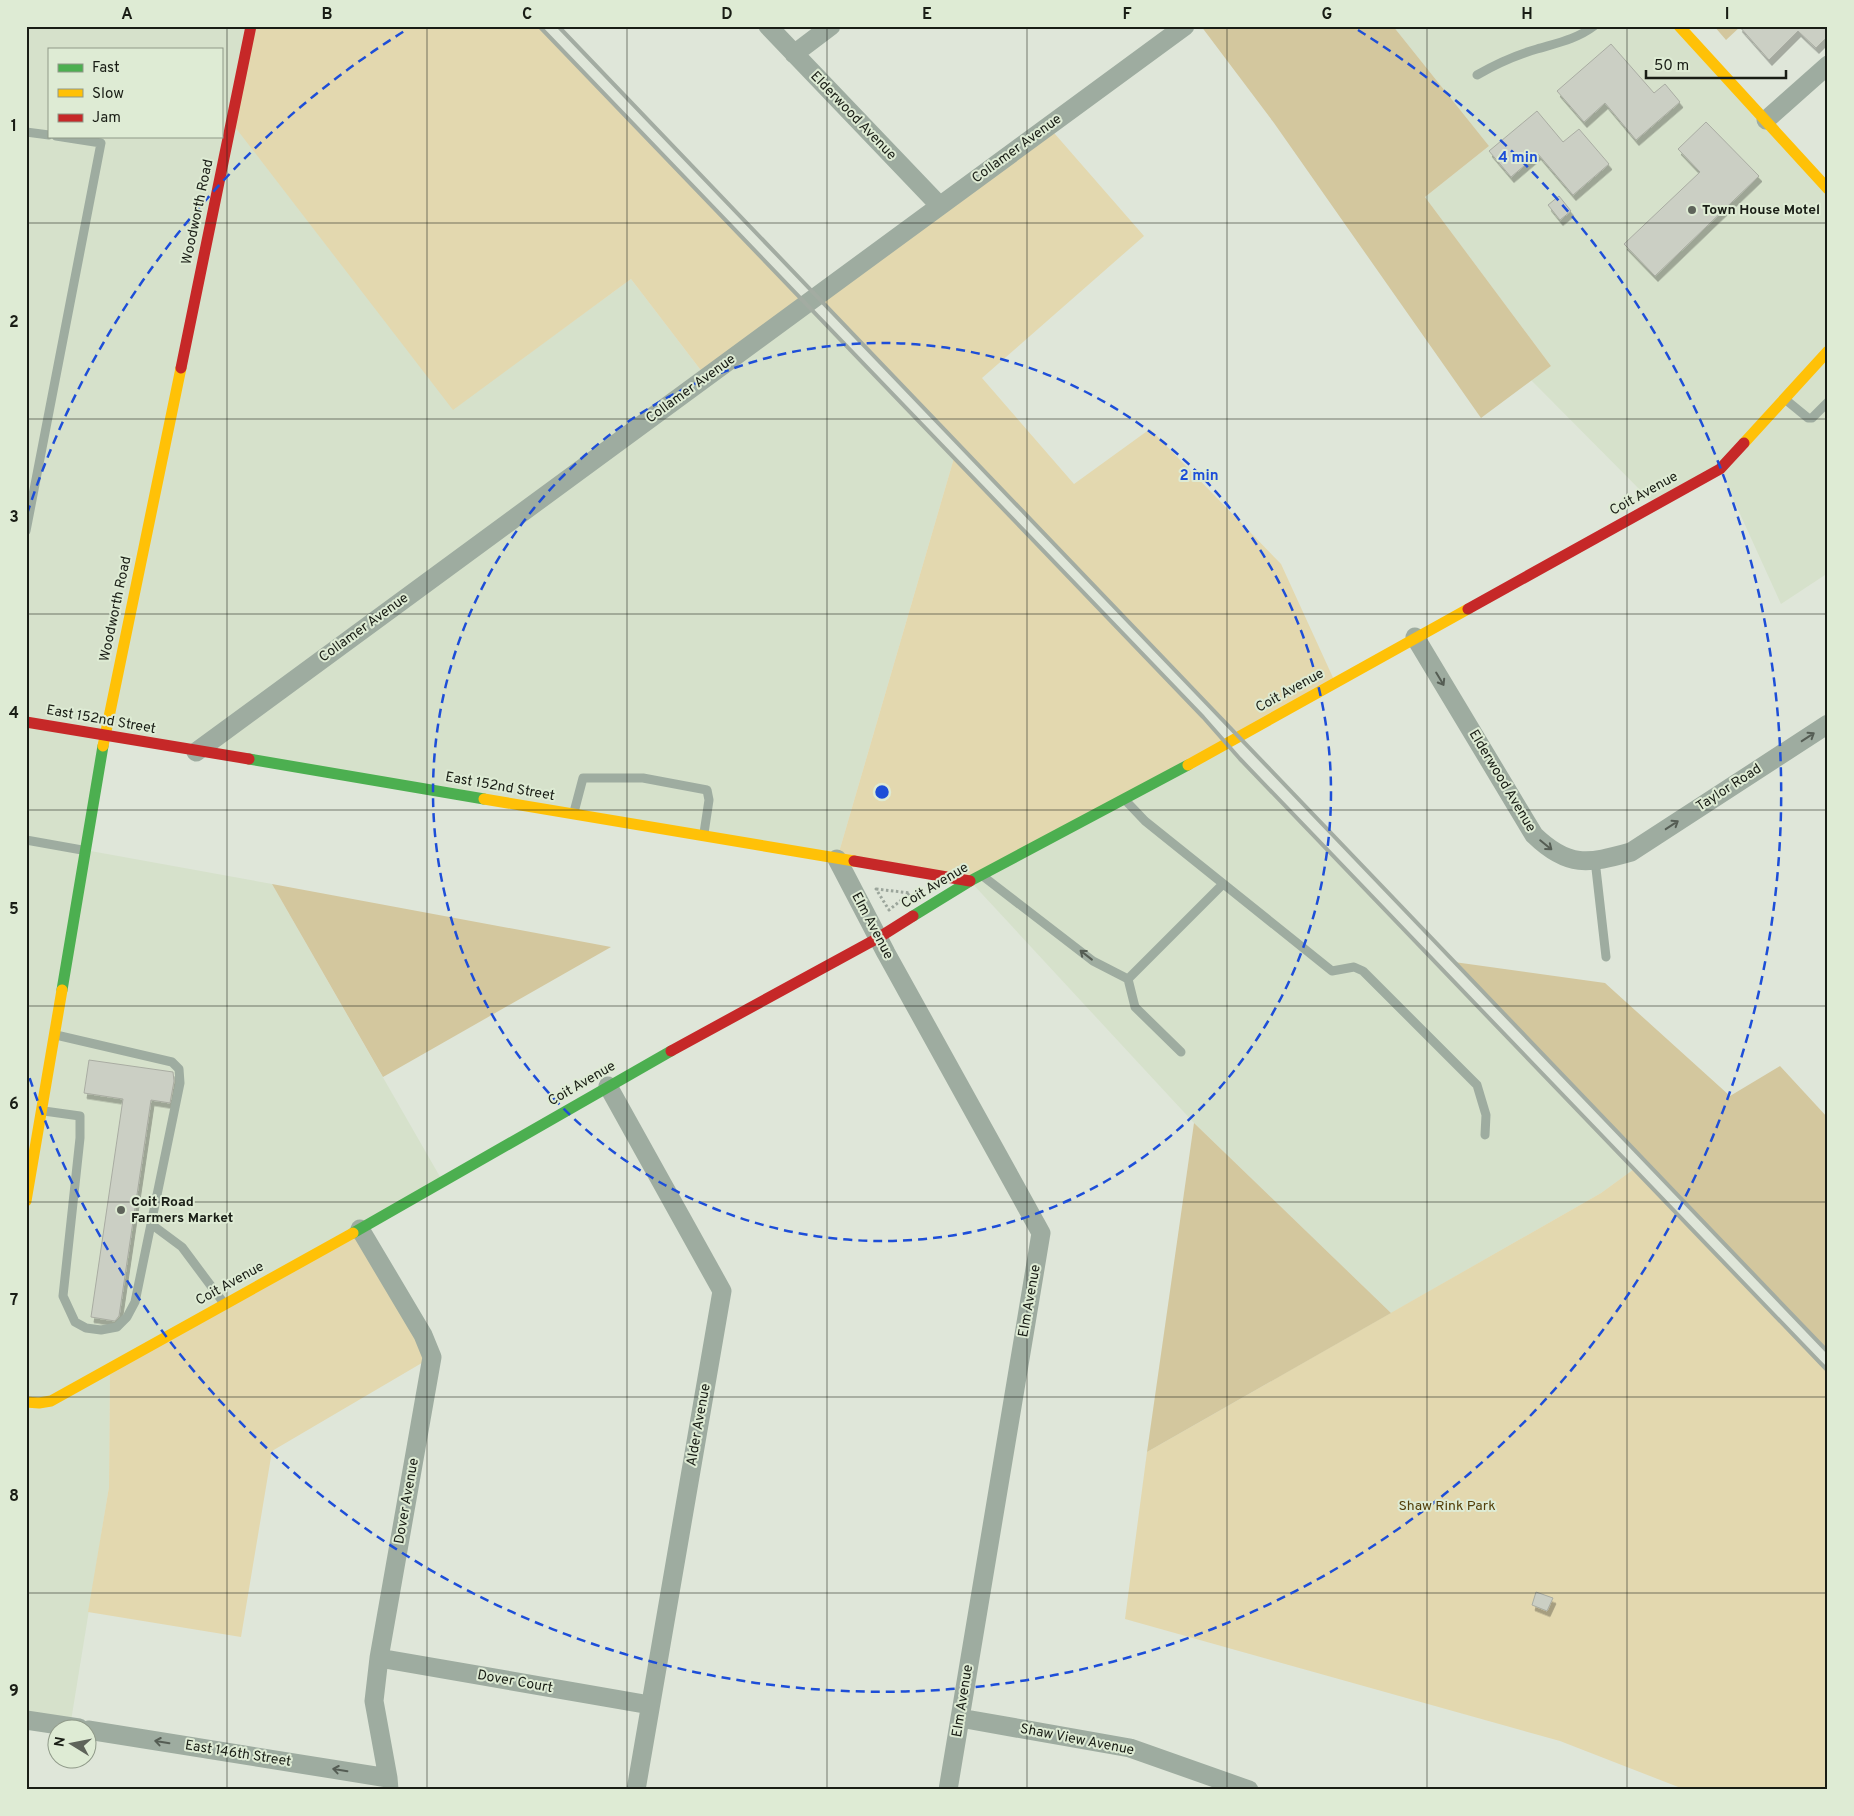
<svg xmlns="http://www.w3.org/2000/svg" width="1854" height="1816" font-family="Overpass,sans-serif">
<defs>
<filter id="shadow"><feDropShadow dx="3" dy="5.5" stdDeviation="0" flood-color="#0004"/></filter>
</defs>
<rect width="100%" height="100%" fill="#dfe6d9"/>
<path fill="#d6e1cb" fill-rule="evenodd" d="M26,26H251L453,409L631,279L706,377L804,305L821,319L954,458L837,859L105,735L85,850L272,884L443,1182L110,1368L109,1487L70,1727L26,1720ZM49,49H221V136H49Z
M1393,26H1679L1828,189V573L1781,604L1720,470L1655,505L1531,380L1551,366L1425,197L1489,146Z
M1227,744L1634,1169L1601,1193L1391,1313L1194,1123L970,881Z"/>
<path fill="#e3d8af" d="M251,26H539L787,283L804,305L706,377L631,279L453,410L232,123Z
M1048,126L1144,236L982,378L1074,484L1150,429L1281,564L1335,682L1241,735L1215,712L817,296Z
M954,458L1227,744L970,881L837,859Z
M1634,1169L1828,1371V1790H1686L1560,1741L1125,1619L1147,1452L1601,1193Z
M360,1229L432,1357L272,1451L241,1637L88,1612L109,1487L110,1368Z"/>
<path fill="#d3c79e" d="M1201,26H1393L1489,146L1425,197L1551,366L1481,418L1274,123Z
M1714,26H1741L1726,40Z
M272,884L611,947L383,1077Z
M1454,962L1605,983L1730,1096L1780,1066L1828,1118V1352Z
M1194,1123L1391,1313L1147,1452Z"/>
<path fill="#cbcfc4" stroke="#a9aca2" filter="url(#shadow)" d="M1739,26H1828V36L1816,48L1798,31L1769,60Z
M1611,44L1654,93L1665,84L1680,102L1636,140L1605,103L1584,122L1557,91Z
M1537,111L1563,142L1579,129L1609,164L1573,195L1538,154L1511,177L1489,151Z
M1706,122L1759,176L1655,276L1624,244L1700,172L1678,149Z
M1559,196L1571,211L1560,220L1548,205Z
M89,1060L173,1072L174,1081L170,1103L151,1100L119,1316L115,1321L91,1317L123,1099L84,1093Z
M1536,1592L1553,1598L1547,1611L1532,1605Z"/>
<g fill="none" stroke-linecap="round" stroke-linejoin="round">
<path stroke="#9ba59b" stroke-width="3" stroke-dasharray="2.5 2.5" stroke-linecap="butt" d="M876,889L910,893L889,910Z"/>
<path stroke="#9eaca0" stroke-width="9" d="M1477,75C1496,64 1516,55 1537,49C1557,43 1577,39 1594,26
M26,132L49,135
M1786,400L1808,418H1812L1828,402
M26,531L101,143L56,136
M1126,801L1145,821L1332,971L1354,967L1363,971L1477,1085L1486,1115L1485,1135
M574,812L583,778H643L707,790L709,800L704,833
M26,840L82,850
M1595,860L1606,957
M984,877L1093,961L1128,979L1135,1007L1181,1052
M1128,979L1223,884
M44,1111L80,1116V1138L63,1296L75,1322L86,1328L101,1330L117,1327L127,1317L135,1302L180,1083L179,1069L172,1062L56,1035
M151,1224L182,1247L223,1302"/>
<path stroke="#9eaca0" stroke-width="19" d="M768,26L939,205
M794,54L831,26
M1766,120L1828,65
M1415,637L1534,835C1568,868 1588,864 1631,852L1828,724
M196,752L1185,26
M837,859L886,953L1041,1233L948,1790
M608,1086L722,1291L636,1790
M360,1229L423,1335L432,1357L379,1658L374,1701L388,1778L389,1790
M379,1658L650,1705
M960,1718L1130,1748L1249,1790
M26,1720L79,1728
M88,1730L388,1778"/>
<path stroke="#4caf50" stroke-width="11" d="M249,759L484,799
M913,916L970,881L1188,765
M62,990L103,746
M353,1233L671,1051"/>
<path stroke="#ffc107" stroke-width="11" d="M1679,26L1828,189
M1744,443L1828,351
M103,746L181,368
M1188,765L1468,609
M484,799L854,861
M26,1201L62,990
M26,1402L39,1403L51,1401L353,1233"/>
<path stroke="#c62828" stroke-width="11" d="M181,368L251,26
M1468,609L1720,469L1744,443
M26,722L249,759
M854,861L970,881
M671,1051L878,938L913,916"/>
<path stroke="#a3aca2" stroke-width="4" d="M539,26L1203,717L1240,759L1828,1371
M558,26L1828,1352"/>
</g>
<defs><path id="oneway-shaft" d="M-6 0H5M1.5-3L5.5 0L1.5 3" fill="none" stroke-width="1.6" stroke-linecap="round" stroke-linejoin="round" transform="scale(1.25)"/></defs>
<g stroke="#555d54">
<use href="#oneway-shaft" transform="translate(1440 679) rotate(59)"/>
<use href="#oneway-shaft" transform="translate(1808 737) rotate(-33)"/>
<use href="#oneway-shaft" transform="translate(1672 825) rotate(-33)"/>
<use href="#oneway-shaft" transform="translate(1546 845) rotate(39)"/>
<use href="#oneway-shaft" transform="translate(1086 955) rotate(-142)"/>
<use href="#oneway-shaft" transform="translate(162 1742) rotate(-171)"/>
<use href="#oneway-shaft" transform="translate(340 1770) rotate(-171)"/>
</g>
<path fill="none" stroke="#191d15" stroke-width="1" stroke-opacity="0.55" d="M227,26V1790M427,26V1790M627,26V1790M827,26V1790M1027,26V1790M1227,26V1790M1427,26V1790M1627,26V1790M26,223H1828M26,419H1828M26,614H1828M26,810H1828M26,1006H1828M26,1202H1828M26,1397H1828M26,1593H1828"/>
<g fill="none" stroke="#1d4ed8" stroke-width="2.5" stroke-dasharray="9 6">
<circle cx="882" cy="792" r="449"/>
<path d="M27 514A899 899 0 0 1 406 30M1358 30A899 899 0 1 1 27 1070"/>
</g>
<g fill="#5e635a" stroke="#deebd4" stroke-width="2">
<circle cx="1692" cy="210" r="5"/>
<circle cx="121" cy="1210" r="5"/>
</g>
<g text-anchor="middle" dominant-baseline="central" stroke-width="4" stroke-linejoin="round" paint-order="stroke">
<g font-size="14" fill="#191d15" stroke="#deebd4">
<text transform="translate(853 116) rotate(46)">Elderwood Avenue</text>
<text transform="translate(1017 149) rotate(-36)">Collamer Avenue</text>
<text transform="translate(198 212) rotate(-78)">Woodworth Road</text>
<text transform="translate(691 389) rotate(-36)">Collamer Avenue</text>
<text transform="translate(1644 494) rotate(-29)">Coit Avenue</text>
<text transform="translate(116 609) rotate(-78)">Woodworth Road</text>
<text transform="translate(364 628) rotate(-36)">Collamer Avenue</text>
<text transform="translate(1290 691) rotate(-29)">Coit Avenue</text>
<text transform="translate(101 720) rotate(10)">East 152nd Street</text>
<text transform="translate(1502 781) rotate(59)">Elderwood Avenue</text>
<text transform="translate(500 787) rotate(10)">East 152nd Street</text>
<text transform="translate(1729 788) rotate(-33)">Taylor Road</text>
<text transform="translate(935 886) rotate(-31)">Coit Avenue</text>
<text transform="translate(872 926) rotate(62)">Elm Avenue</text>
<text transform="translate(582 1084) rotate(-30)">Coit Avenue</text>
<text transform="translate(230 1284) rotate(-29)">Coit Avenue</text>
<text transform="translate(1030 1301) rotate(-80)">Elm Avenue</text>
<text transform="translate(699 1425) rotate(-80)">Alder Avenue</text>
<text transform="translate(407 1501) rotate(-80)">Dover Avenue</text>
<text transform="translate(515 1682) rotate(10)">Dover Court</text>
<text transform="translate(963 1701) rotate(-81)">Elm Avenue</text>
<text transform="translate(1077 1740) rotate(11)">Shaw View Avenue</text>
<text transform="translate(238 1754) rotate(9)">East 146th Street</text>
</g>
<g font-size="14" font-weight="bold" fill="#191d15" stroke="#deebd4" text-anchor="start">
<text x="1702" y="210">Town House Motel</text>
<text x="131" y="1202">Coit Road<tspan x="131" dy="16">Farmers Market</tspan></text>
</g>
<g font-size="14" fill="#523e09" stroke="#deebd4">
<text x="1447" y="1506">Shaw Rink Park</text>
</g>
</g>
<circle cx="882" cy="792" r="8" fill="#1d4ed8" stroke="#deebd4" stroke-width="2.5"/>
<g font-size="15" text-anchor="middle" font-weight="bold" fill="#1d4ed8" stroke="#deebd4" stroke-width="4" stroke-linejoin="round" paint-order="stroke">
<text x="1518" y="162">4 min</text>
<text x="1199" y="480">2 min</text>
</g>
<rect width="1854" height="1816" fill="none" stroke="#deebd4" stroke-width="55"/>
<rect x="48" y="48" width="175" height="90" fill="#deebd4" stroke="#8f9988"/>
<rect x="58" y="64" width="25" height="8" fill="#4caf50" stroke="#8f9988"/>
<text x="92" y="72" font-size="15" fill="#191d15">Fast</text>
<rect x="58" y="89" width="25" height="8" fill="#ffc107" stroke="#8f9988"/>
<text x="92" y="98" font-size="15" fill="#191d15">Slow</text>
<rect x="58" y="114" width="25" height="8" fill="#c62828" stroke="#8f9988"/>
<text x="92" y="122" font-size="15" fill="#191d15">Jam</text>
<g transform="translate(72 1744) rotate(280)"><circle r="24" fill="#deebd4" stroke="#8f9988"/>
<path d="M0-4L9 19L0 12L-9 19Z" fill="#5e635a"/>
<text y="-8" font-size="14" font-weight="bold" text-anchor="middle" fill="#191d15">N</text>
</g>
<path d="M1646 70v8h140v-8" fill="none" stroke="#191d15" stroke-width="2.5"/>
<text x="1654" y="70" font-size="15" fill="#191d15" stroke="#deebd4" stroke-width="4" paint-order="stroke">50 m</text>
<rect x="28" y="28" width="1798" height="1760" fill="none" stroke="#191d15" stroke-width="2"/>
<g font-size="16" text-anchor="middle" font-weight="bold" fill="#191d15">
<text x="127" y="19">A</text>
<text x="327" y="19">B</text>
<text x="527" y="19">C</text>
<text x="727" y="19">D</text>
<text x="927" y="19">E</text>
<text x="1127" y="19">F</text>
<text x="1327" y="19">G</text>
<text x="1527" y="19">H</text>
<text x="1727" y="19">I</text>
<text x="14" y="131">1</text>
<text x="14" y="327">2</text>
<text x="14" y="522">3</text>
<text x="14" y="718">4</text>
<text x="14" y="914">5</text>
<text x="14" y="1109">6</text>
<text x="14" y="1305">7</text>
<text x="14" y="1501">8</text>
<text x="14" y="1696">9</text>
</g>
</svg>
